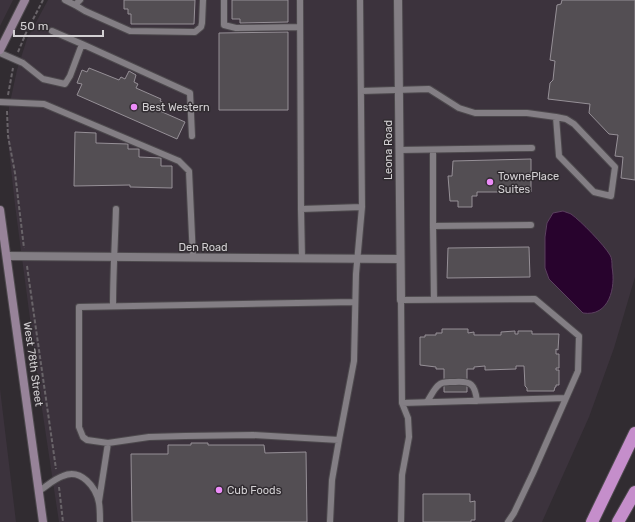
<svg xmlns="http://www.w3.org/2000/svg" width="635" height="522" font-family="Rubik,sans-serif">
<rect width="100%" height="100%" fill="#312c31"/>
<path fill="#3c333d" d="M0,0H13L0,26Z
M48,0H635V277L614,348L589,417L542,522H59L41,402L15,205L8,141L9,107L17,70L27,39Z
M0,389L16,522H0Z"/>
<path fill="#28032d" stroke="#5b405f" d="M563,211C565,212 569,213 571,214C581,221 604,245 610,255C612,258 612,263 612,267C616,288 609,317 583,313L549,279L545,268V237L547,223L553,213Z"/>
<path fill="#534e53" stroke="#969097" d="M124,0H195L194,24H131V14H128V9H124Z
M232,0H288V22L240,23V19H232Z
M562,0H635V180L621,178L623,157L615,156L618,135L609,134L589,113L590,104L548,99L550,83L553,80L555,61L550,60L557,5L561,4Z
M288,32V110H219V33Z
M89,68L119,80L121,77L125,79L129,71L136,75L134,82L138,84L136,88L161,99L160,101L164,103L160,111L185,122L177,139L77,95L82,84L77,83L82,70L87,72Z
M75,132L96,133V143L128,144V149H139V157L161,158V166H172V188L130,187V185L74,186Z
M531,159V192H477V196H472V207H458V201H450L448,176H452L453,161Z
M529,247L530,277L447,278L448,248Z
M442,329H468V333L474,332V335H501V332L515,331V334H518V331H532V334H559L558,350L556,349V354H559V368H556V370H559V385H556V387H555L554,391H527V388L525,386L524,366H516V369L485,370V366L474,367V369H467V392H444V369H436V367L420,365V337H425V335H436V333H442Z
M191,443H208V445H264L265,453L306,452L307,522H132L131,454H168V445H191Z
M423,494H470V502L475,501V520H471V522H423Z"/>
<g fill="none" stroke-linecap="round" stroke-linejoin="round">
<g stroke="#4d494d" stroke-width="8">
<path id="lane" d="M65,0L75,5L80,0
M224,0V25L236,28L300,27
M300,0L301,209L362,207
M75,5L85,11L130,31L195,32L201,27L202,23L203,0
M52,31L82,44
M0,53L23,63L43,79L65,84L70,76L82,44L190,93L192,136
M361,91L429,89L459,108L475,113H527L556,117L559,156L594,192L611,196L615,167L574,124L566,119L556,117
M0,102L44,104L179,161L189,171L193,258
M399,150L532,148
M433,150V226L531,225
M301,209L302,258
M433,226L434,300
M355,302L79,307V427L83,437L87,440L108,443L149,437L185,436L253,435L339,440L354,361L356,274L362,207L360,0
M113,306C113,274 115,242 116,209
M427,402C431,396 434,388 440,384C444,381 450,382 455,382C471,381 475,384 477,401
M402,403L566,398
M39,491C47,486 54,479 63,476C81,468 96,487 99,503C100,509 100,516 100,522
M99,501L108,443
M330,522L332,480L339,440
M401,522L402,475L409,437L408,418L402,403L401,300L535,299L579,336L578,371L533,473L514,513L508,522"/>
</g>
<g stroke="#4d494d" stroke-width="10">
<path id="street" d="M398,0L401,300
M7,256L400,259"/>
</g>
<g stroke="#4d494d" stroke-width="10">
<path id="secondary" d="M0,50L25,0
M0,210L43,522"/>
</g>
<g stroke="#4d494d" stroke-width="14">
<path id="highway" d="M592,522L635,433
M618,522L635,492"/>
</g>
<path stroke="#696469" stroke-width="2" stroke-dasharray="4 2" stroke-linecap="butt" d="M18,52L26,33L43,0
M8,95L13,68
M7,111L8,136L15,173L24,248
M27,266L56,469
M59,487L63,522"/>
<use href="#lane" stroke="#837e84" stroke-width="6"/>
<use href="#street" stroke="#837e84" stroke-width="8"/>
<use href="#secondary" stroke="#978399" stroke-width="8"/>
<use href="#highway" stroke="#c58ecb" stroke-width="12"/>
</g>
<g fill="#ed8cf9" stroke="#312c31" stroke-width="1.5">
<circle cx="134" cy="107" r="4"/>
<circle cx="490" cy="182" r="4"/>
<circle cx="219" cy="490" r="4"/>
</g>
<g text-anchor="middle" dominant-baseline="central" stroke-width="3" stroke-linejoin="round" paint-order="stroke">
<g font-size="11" fill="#d3d0d3" stroke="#312c31" text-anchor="start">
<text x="142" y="107">Best Western</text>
<text x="498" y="176">TownePlace<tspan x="498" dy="13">Suites</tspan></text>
<text x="227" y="490">Cub Foods</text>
</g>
<g font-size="11" fill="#d3d0d3" stroke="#312c31">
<text transform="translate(388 150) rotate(-90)">Leona Road</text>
<text x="203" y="247">Den Road</text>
<text transform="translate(33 364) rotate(82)">West 78th Street</text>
</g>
</g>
<path d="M14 30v6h89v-6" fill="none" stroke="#d3d0d3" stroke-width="2"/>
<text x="20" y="30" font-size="12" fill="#d3d0d3" stroke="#312c31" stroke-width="3" paint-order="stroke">50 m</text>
</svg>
